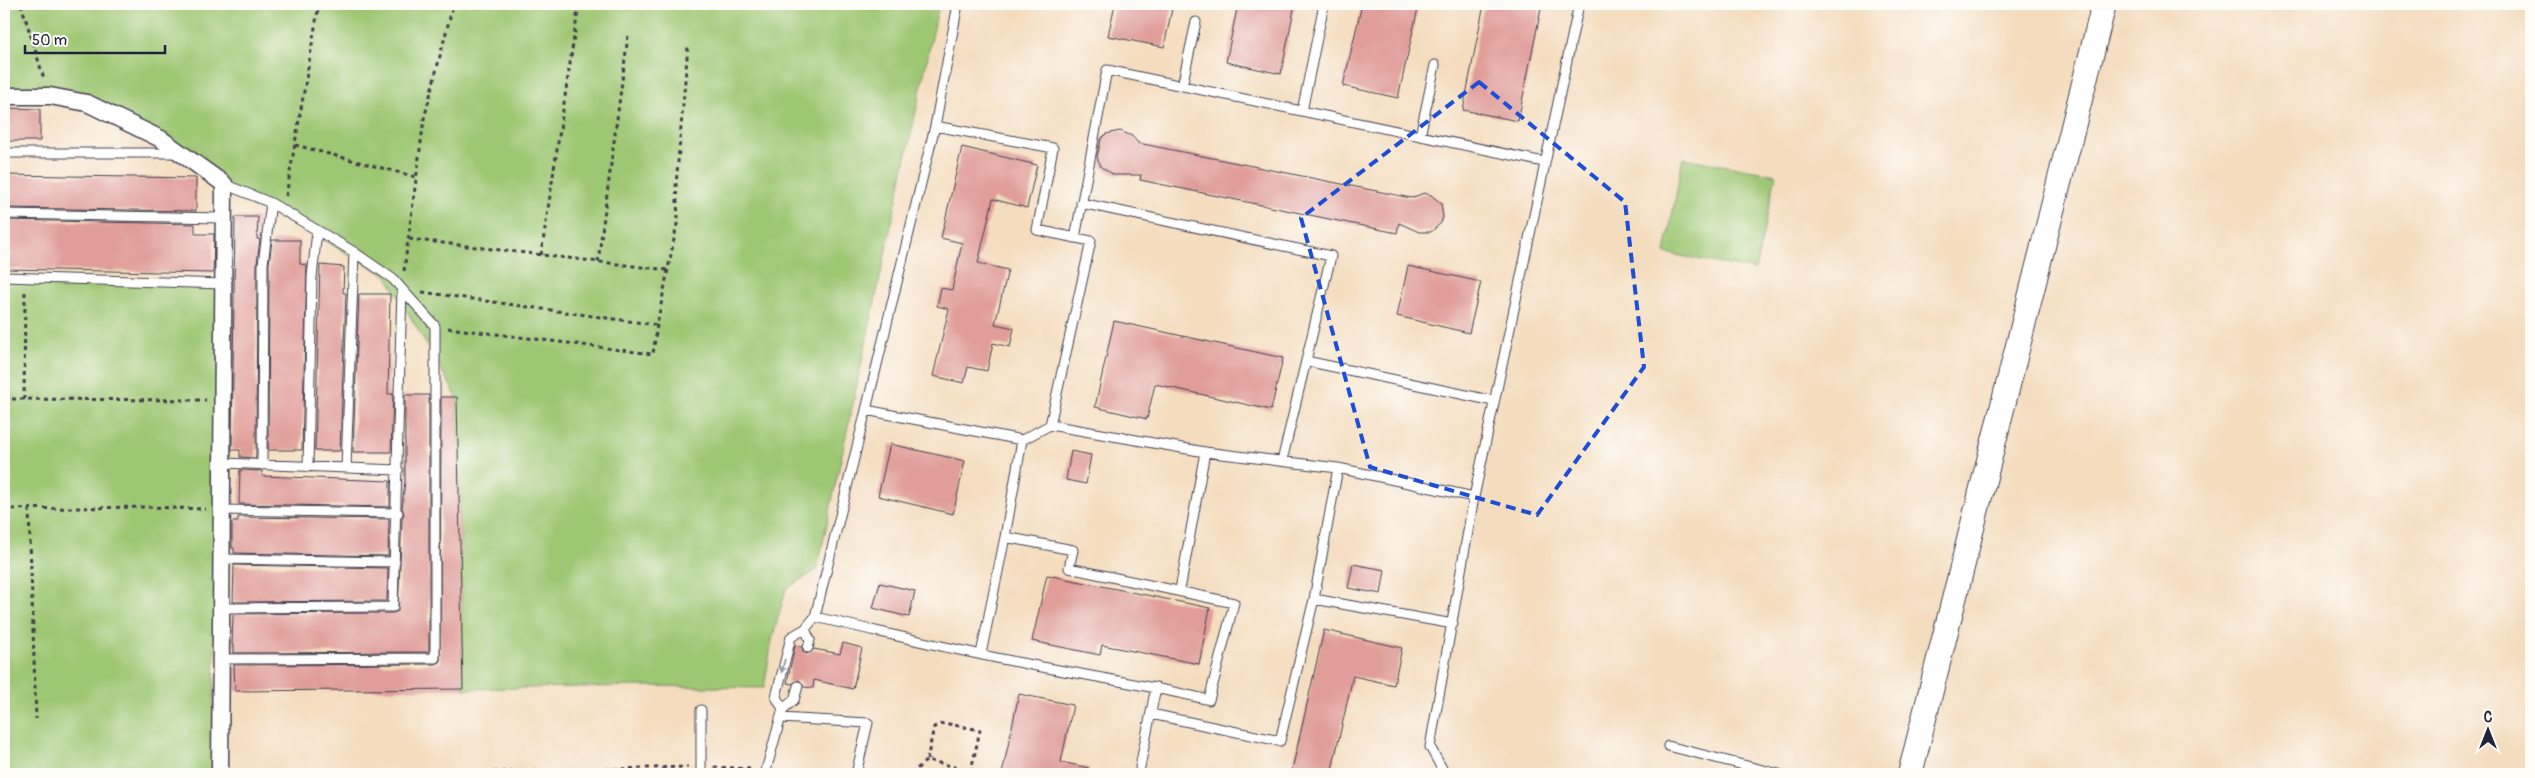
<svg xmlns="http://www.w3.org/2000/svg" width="2535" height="778" font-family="Pangolin,sans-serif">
<rect width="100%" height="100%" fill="#fdfcf7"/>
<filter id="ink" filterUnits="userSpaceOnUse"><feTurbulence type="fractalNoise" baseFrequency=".02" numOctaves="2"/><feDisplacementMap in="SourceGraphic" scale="10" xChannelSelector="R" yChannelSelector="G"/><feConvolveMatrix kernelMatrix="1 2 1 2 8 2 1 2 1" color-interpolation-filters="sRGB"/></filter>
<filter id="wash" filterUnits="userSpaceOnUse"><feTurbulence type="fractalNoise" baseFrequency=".0096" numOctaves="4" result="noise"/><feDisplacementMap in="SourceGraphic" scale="20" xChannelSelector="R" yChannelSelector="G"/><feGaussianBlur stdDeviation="1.12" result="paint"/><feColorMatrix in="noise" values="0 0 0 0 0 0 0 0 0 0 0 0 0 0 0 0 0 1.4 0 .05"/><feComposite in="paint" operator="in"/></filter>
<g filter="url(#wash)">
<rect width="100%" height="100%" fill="#f4ddbf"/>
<path fill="#9ec773" stroke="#607457" d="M4,4H939L817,570L786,589L772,640L764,688L646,686L463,689L457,397L386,275L224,184L87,103L4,96Z
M1683,158L1776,175L1755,270L1665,253Z
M4,279L224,284L212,774H4Z"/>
<g id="blocks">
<path fill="#e09d99" d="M1115,4H1173L1164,47L1108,36Z
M1238,4H1295L1281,74L1226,62Z
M1362,4H1419L1398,98L1343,86Z
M1484,4H1542L1518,121L1463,110Z
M4,108L40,109V141H4Z
M1120,131L1132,136L1138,143L1411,198L1424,193L1431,195L1441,203L1443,217L1441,223L1431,232H1419L1399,223L1397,233L1140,180L1141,175H1114L1101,167L1097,157L1101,139L1106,134Z
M962,147L1037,165L1027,208L993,199L978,263L1008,270L995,324L1014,328L1010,347L993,343L987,371L968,367L964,383L933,376L949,309L937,306L941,288L952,290L962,243L941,238Z
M4,175L196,178V211L4,208Z
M235,217H258L257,239H260L257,264L256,458L240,457V450H232Z
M4,220L195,224V234H214L213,273L4,269Z
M272,240H300V264L307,265L302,450H268L269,264Z
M320,265L344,267L343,293H346L340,451H315Z
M1408,266L1481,282L1469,333L1397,316Z
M359,294H390L388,394H393L391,452H353Z
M1114,321L1283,358L1271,410L1155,384L1147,419L1095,407Z
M405,395H429V652L234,653V645H232L233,614L393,613L398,611L402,518L404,514L402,508L405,481Z
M441,397H457L463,689L235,691L234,665L435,664L440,662Z
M890,444L965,461L953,514L878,496Z
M1071,451L1091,455L1086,484L1066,480Z
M240,470L262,471V476L390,481V507L239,504Z
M238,517L389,519L388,556L234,553V548H232V522H238Z
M1353,564L1385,570L1381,594L1348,588Z
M234,565L388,568L387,601L233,602Z
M1047,575L1210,608L1199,664L1102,645L1100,655L1032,641Z
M880,583L915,591L909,617L873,608Z
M1324,630L1402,648L1394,685L1353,676L1331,774H1291Z
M843,643L862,648L853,689L814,680L813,688L804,687L799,680L792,684L787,683L795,645L802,647L803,652L807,654L814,649L840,654Z
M1019,694L1073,705L1061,762L1089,768L1088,774H1002Z"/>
</g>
</g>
<g filter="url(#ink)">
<use href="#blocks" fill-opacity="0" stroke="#423e4f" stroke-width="1"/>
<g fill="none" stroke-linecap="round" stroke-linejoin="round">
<g stroke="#423e4f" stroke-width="11">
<path id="service" d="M1182,86L1196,22
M1302,111L1324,4
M935,126L1053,148L1037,230L1091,241L1050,425L1022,440L866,410L935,126L958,4
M1420,136L1435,65
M4,153H177
M1081,203L1331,256L1282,461
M4,214L224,218
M1075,238L1107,70L1544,162
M4,277L224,284
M1306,361L1494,401
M1050,425L1205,452L1180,590
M1205,452L1338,468L1474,497L1579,4
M223,463L398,470
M262,465L263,264L271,203
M308,467L312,277L317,231
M346,468L354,252
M1338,468L1314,599L1453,624
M222,510L398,513
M1005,537L1022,440
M222,559L395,562
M222,608L393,607L402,289
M815,617C886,633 956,651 1027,664C1088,676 1149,685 1209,700L1234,603L1069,568L1073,550L1005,537L981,654
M805,629L810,640L808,648
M222,659L435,658V326L393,279L354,252L271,203L224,184
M783,709L776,697L791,637L805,629L815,617L866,410
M701,710V774
M1151,714L1280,741L1314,599
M780,718L868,723L856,774
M1668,746L1779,774
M1140,767L1156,687
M765,774L783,709L794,700L798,686
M1445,774L1430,747L1474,497"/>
</g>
<g stroke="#423e4f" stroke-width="19">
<path id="minor" d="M4,96H50L87,103L161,139L224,184L220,774"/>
</g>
<g stroke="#423e4f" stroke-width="26">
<path id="secondary" d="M1910,774L2104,4"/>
</g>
<path stroke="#423e4f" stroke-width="3" stroke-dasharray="4 4" stroke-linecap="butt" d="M21,4L44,79
M295,145L416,177
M286,196L319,4
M409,239L667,270
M541,255L579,4
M598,262L628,36
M404,271L424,119L452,9
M422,292L657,325
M448,328L653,354L657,325L678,219L676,185L688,46
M4,399L206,400
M24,400L25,292
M4,509L145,507L206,509
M29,509L36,719
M927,760L934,727L944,723L980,730L971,771
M714,767L753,769
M779,771L814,774
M422,774L688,767
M911,774L927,760L971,771L973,774"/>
<use href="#service" stroke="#fff" stroke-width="9"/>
<use href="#minor" stroke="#fff" stroke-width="16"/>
<use href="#secondary" stroke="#fff" stroke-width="24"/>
</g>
<defs><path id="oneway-solid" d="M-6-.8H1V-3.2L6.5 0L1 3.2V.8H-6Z" transform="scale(1.25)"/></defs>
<use fill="#9c9ca7" href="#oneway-solid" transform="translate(783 666) rotate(105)"/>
</g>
<path fill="none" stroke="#1d4ed8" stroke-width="4" stroke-dasharray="10 6" stroke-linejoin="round" d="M1479,82L1625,202L1644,367L1537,515L1370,467L1301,218Z"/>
<rect width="2535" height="778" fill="none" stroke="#fdfcf7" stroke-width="20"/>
<g transform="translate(2488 730)" stroke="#fdfcf7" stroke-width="4" paint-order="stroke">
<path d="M0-4L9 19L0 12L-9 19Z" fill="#22223b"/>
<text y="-8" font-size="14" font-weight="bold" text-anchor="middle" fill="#22223b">С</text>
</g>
<path d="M25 45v8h140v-8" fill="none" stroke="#22223b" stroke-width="2.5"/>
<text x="32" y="45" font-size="15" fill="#22223b" stroke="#fdfcf7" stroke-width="4" paint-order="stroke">50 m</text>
</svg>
